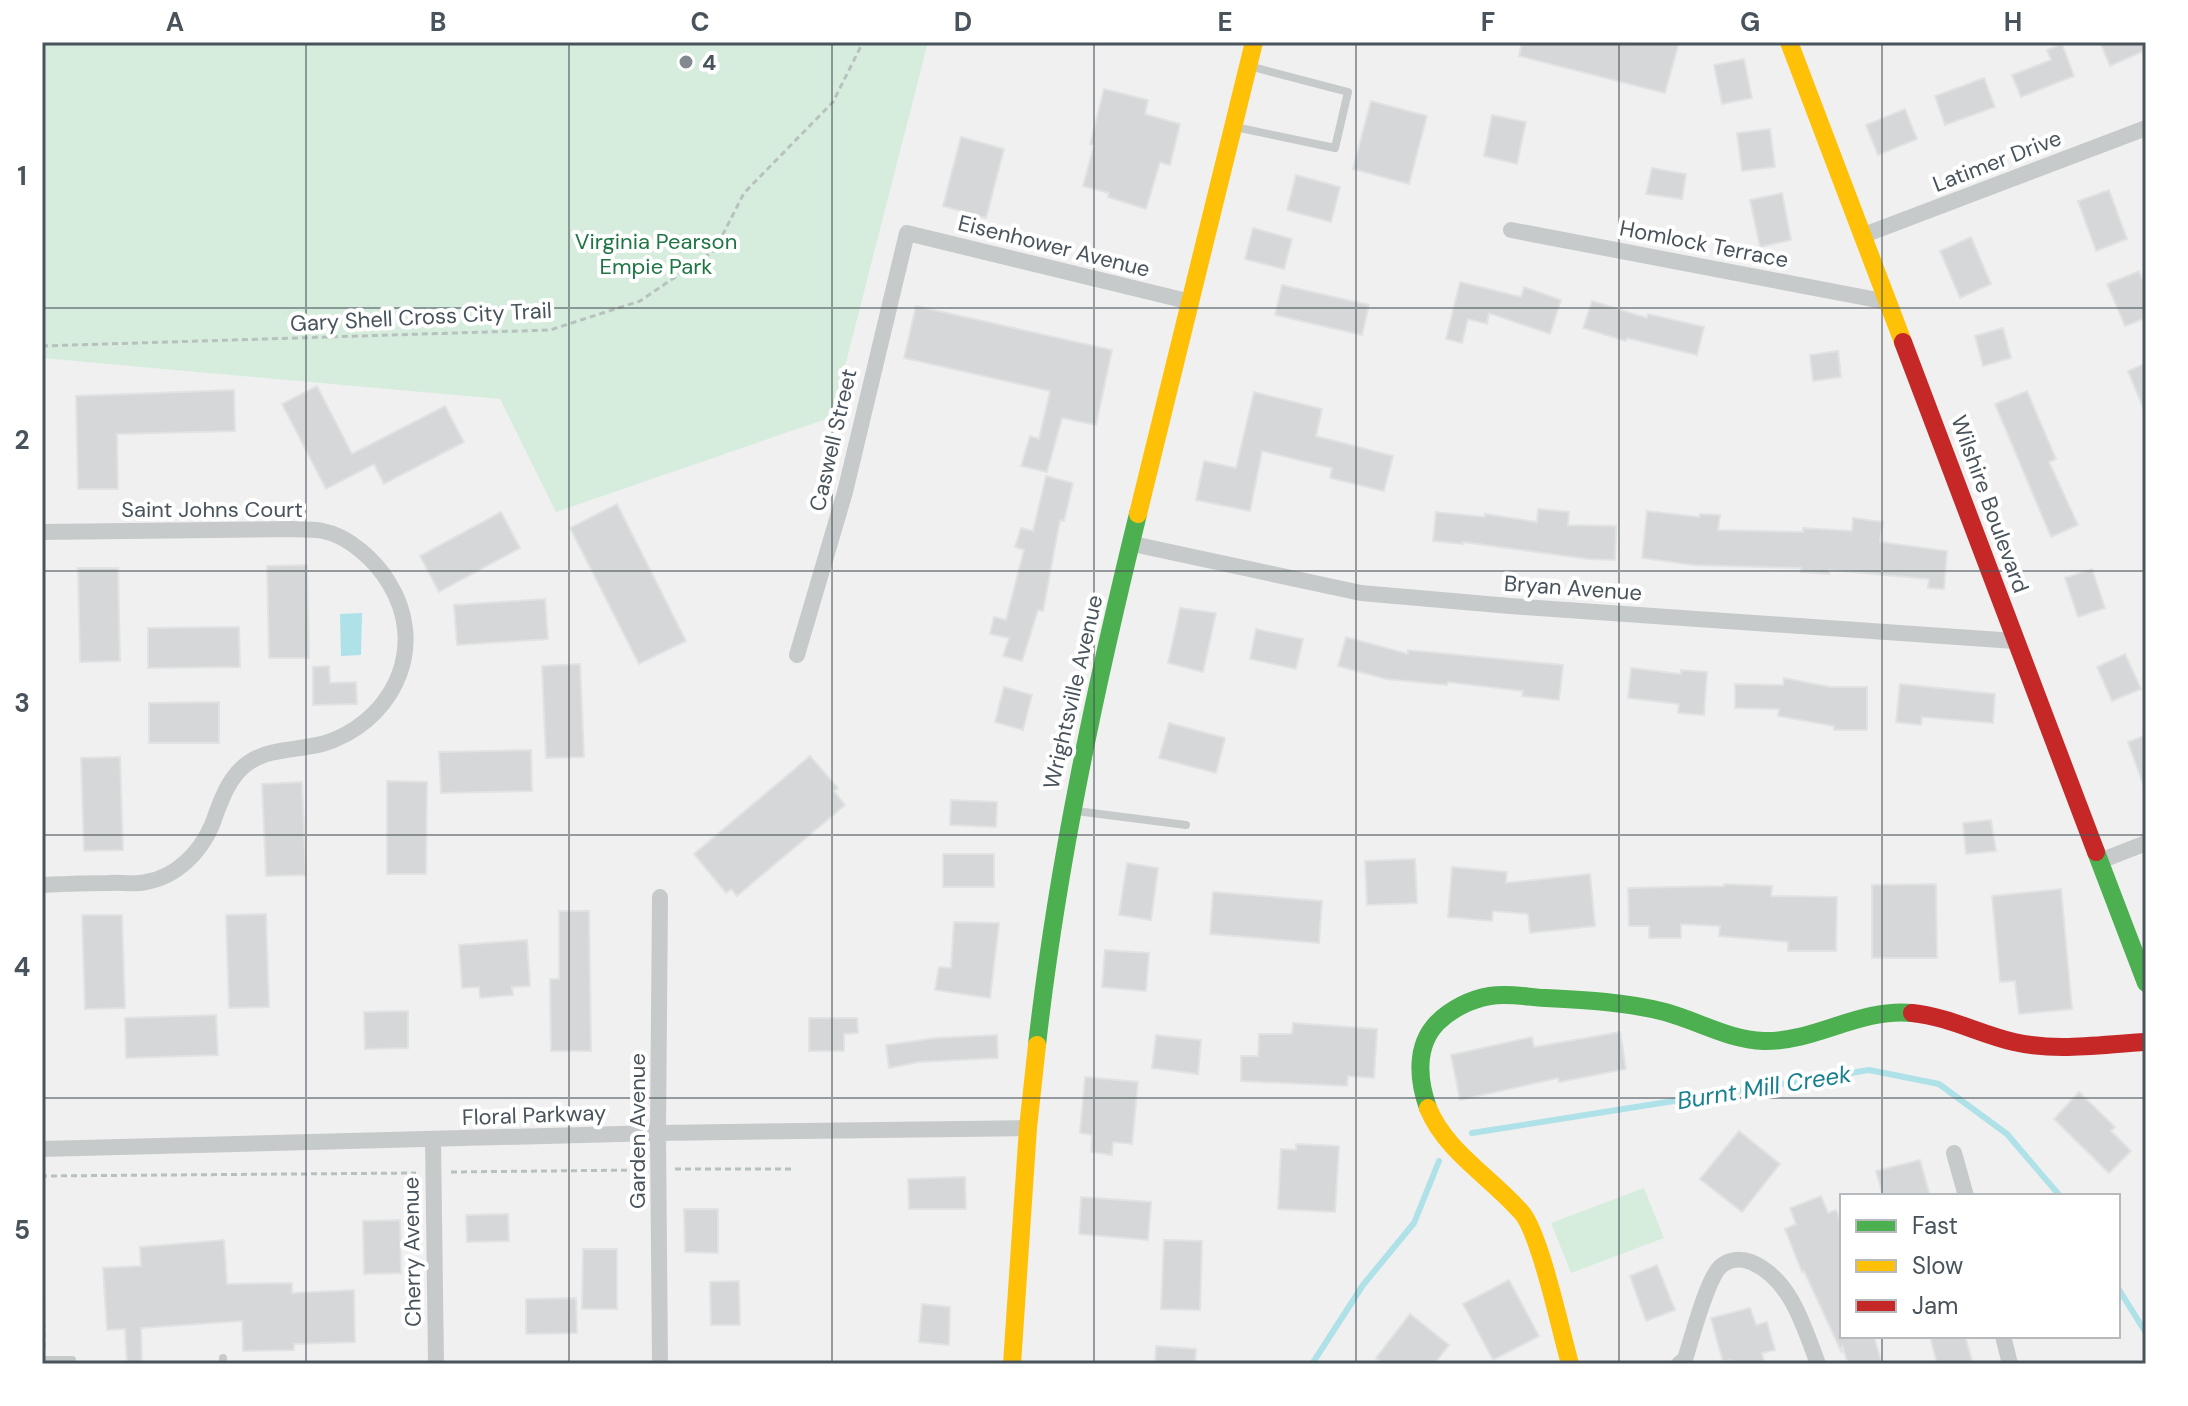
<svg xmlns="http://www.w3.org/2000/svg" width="2188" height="1406" font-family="'DM Sans',sans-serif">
<rect width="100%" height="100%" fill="#f0f0f0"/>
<path fill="#d6eddd" d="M42,42H928L832,417L556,512L500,399L42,358Z
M1644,1188L1664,1238L1571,1273L1551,1223Z"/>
<path fill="#aee1e8" d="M362,613L361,655L341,656L340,614Z"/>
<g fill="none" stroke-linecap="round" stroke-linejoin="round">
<path stroke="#aee1e8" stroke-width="6" d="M1472,1133L1869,1070L1939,1084L2007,1134L2060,1196
M2118,1288L2146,1333
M1312,1364L1363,1285L1414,1223L1439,1161"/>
</g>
<path fill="#d6d7d8" stroke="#e1e2e3" stroke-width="2" d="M1522,42H1679L1665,93L1519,56Z
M2100,42H2146V50L2110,66Z
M2062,44L2074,76L2021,97L2012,75L2051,60L2047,50Z
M1744,59L1752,98L1722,104L1714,65Z
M1984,78L1995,107L1945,125L1935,96Z
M1104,89L1148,100L1145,114L1180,124L1170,165L1160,162L1146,209L1108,197L1109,193L1083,186L1094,145L1090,144Z
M1371,101L1427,116L1409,184L1353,169Z
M1905,109L1917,139L1878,155L1866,125Z
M1492,115L1526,122L1517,164L1484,156Z
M1770,129L1775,167L1742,171L1737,133Z
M961,137L1004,149L986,218L943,206Z
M1652,168L1686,174L1682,199L1646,194Z
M1296,175L1340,187L1331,222L1287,210Z
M2109,190L2127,239L2096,251L2078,201Z
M1782,193L1791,240L1760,247L1750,200Z
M1253,228L1292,239L1284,269L1245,259Z
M1971,237L1991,284L1960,298L1940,251Z
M2139,271L2146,290V318L2125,326L2107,284Z
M1460,282L1521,297L1524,287L1561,300L1550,334L1489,313L1487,324L1468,319L1462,343L1446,339Z
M1282,285L1369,305L1362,335L1275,315Z
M1592,301L1647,318L1648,314L1704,327L1697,355L1627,338L1626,341L1583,328Z
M916,306L1112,350L1096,425L1062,418L1047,472L1021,466L1030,436L1039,439L1050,391L904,358Z
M2003,328L2011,358L1983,366L1975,336Z
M1838,351L1841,377L1813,381L1810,355Z
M2146,363V415L2128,371Z
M317,386L352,454L445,406L464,442L384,484L374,464L326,489L282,404Z
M234,390L235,431L117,434L118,489H78L76,396Z
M2027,391L2056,459L2049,462L2078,525L2051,537L1995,404Z
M1254,392L1322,409L1316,436L1393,456L1384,491L1330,478L1332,468L1262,451L1250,511L1196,500L1204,461L1236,468Z
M1046,476L1073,483L1064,521L1060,520L1043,611L1038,610L1022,661L1003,656L1009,638L990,634L994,617L1006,620L1024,550L1015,547L1021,528L1033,531Z
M617,504L686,641L639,664L570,528Z
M1538,509L1569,512L1568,525L1616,526L1615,560L1588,559L1463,542V544L1433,541L1436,512L1485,517V514L1537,522Z
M1647,511L1699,517L1700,514L1720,515L1718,530L1803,532V528L1852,531L1853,518L1883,522L1880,542L1947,551L1944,589L1928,588L1929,579L1829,570V574L1801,572V568L1693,565L1642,558Z
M501,512L520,548L439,592L420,556Z
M307,565L309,658H269L267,566Z
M78,568H118L120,661L80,662Z
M2092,569L2105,608L2078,617L2065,578Z
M545,599L548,639L457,645L454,605Z
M1180,608L1216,613L1203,672L1168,663Z
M239,627L240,667L148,668V628Z
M1256,629L1303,639L1296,669L1250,659Z
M1346,637L1408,654V650L1563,665L1559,700L1522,696L1523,691L1448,682L1447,685L1386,679L1338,666Z
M2125,654L2141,689L2112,701L2097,667Z
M580,664L584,757L546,758L542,666Z
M329,666L330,683L356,682L357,704L313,705V667Z
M1631,668L1681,674V670L1707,672L1704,715L1678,713L1679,704L1628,698Z
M1784,678L1830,687H1867V730H1834V726L1778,716L1779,709L1735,708V684L1783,685Z
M1900,684L1995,694L1993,723L1922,717L1921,725L1896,722Z
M1004,687L1032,695L1023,730L995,722Z
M219,702V743H149V703Z
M1169,723L1225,738L1216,773L1159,758Z
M2146,735V787H2144L2128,742Z
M531,750L532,791L441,793L439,752Z
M810,756L838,788L834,791L845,805L737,896L731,889L726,893L694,854Z
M120,757L123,850L84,851L81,758Z
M387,781L427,782L426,874H387Z
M302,782L306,875L266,876L262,784Z
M951,800L997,802L996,827L950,825Z
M1991,820L1996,851L1966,854L1963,823Z
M943,854H994V887H943Z
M1415,859L1417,903L1367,905L1365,861Z
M1127,863L1158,868L1151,920L1119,915Z
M1452,867L1507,872L1506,883L1590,874L1595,926L1530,933L1528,914L1493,911L1492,921L1448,917Z
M1724,884L1772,886L1771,896L1837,897L1836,951H1788V942L1719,936L1720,926L1681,924V938H1649V926H1629L1628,888L1724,886Z
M1936,884L1937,958H1872V885Z
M2061,889L2072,1009L2019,1014L2015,981L2000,982L1992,896Z
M1213,892L1322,901L1319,943L1210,934Z
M559,911H589L591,1051H551L550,979H559Z
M266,914L269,1007L229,1008L226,915Z
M82,915H122L125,1008L85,1009Z
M954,922L999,923L990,998L935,990L939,967L951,968Z
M527,940L530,986L512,987L513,995L480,998L479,987L462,988L459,945Z
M1105,950L1149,953L1146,991L1102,987Z
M408,1011V1048L365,1049L364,1012Z
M216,1015L218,1055L126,1058L125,1018Z
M809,1018H857L858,1033L844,1034V1051H809Z
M1293,1023L1377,1029L1374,1078L1348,1076L1347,1086L1241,1081V1056H1258L1259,1034H1292Z
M1620,1032L1626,1069L1559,1082L1558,1078L1460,1100L1451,1055L1532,1037L1534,1047Z
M997,1035L998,1058L919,1062L889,1068L886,1045L936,1038Z
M1156,1035L1201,1040L1198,1074L1152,1068Z
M1085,1077L1138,1082L1132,1144L1113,1142L1112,1155L1091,1152L1092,1135L1080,1133Z
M2079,1092L2115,1127L2111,1131L2131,1151L2109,1173L2054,1119Z
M1739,1131L1780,1164L1742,1212L1700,1179Z
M1296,1144L1339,1146L1335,1212L1278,1209L1281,1149L1296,1150Z
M1920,1160L1930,1196H1883L1876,1171Z
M965,1177L966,1209H909L908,1179Z
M1821,1196L1828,1213L1836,1210L1842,1224V1336H1874L1882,1364H1848L1842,1345V1353L1804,1271L1802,1272L1785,1229L1796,1224L1790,1208Z
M1081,1197L1151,1202L1148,1240L1079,1234Z
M684,1209H718V1253L685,1252Z
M508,1214L509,1241L467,1242L466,1215Z
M400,1220L401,1273L364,1274L363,1221Z
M224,1240L227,1284L292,1283V1293L354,1290L355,1342L294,1344V1350L243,1351L242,1321L141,1328L142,1364H127L125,1329L107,1330L103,1268L141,1266L140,1247Z
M1164,1240L1202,1241L1200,1310L1161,1309Z
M583,1249H617V1309H582Z
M1657,1265L1675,1310L1646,1321L1630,1276Z
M1509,1280L1539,1336L1493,1360L1463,1304Z
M739,1281L740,1325H711L710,1282Z
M576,1298L577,1333L526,1334V1299Z
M922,1304L950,1307L949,1345L919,1342Z
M1750,1308L1756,1325L1767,1322L1775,1350L1762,1353L1765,1364H1732L1731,1360L1723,1362L1711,1318Z
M1410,1314L1449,1345L1434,1364H1384L1376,1358Z
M1930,1336H1965L1973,1364H1937Z
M1156,1346L1196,1349L1195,1364H1155Z"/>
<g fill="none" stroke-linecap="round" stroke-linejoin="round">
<path stroke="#b7c2be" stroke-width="3" stroke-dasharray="6 4" stroke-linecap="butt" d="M42,346L550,330L640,301L715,250L744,193L833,102L863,42
M675,1169H791
M451,1172L640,1170
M44,1348L43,1176L416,1173"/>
<path stroke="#c7cacb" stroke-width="8" d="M1235,127L1335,148L1348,92L1249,66
M1076,811L1186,825
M223,1358V1364
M42,1360H72V1364"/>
<path stroke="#c7cacb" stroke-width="16" d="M1511,230L1888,302
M1864,235L2146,128
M42,532L293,529C303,530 314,529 323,531C349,536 376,561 389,583C426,643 398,712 336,739C309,752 274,745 248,763C228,777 220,803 212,825C200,853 176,877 146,882C134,885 121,882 109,883C87,883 64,884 42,885
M1133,544L1361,593L1510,606L2015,641
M797,655L845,492L907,233L1191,302
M2100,861L2146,843
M660,897L658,1133L660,1364
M433,1140L436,1364
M42,1149L658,1133L1028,1128
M1954,1153L1966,1196
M2003,1336L2010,1364
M1679,1364L1685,1359C1692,1338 1707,1278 1721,1266C1730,1259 1741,1258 1751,1262C1791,1279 1804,1327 1818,1364"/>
<path stroke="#4caf50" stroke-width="18" d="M2096,852L2146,983
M1037,1045C1057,866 1095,689 1138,514
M1428,1108C1418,1080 1415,1046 1437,1023C1451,1009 1471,999 1490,996C1508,993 1527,997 1545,998C1585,1000 1626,1002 1665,1012C1698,1021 1729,1040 1764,1041C1816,1042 1859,1008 1912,1013"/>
<path stroke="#ffc107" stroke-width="18" d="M1789,42L1903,342
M1138,514L1254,42
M1428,1108C1446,1152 1491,1177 1522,1213C1540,1234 1561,1332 1570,1364
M1012,1364L1028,1128L1037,1045"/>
<path stroke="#c62828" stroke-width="18" d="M1903,342L2096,852
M1912,1013C1950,1017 1979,1034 2014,1042C2057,1052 2103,1044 2146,1042"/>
</g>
<path fill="none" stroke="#48535b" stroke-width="2" stroke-opacity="0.55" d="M306,42V1364M569,42V1364M832,42V1364M1094,42V1364M1356,42V1364M1619,42V1364M1882,42V1196M42,308H2146M42,571H2146M42,835H2146M42,1098H2146M1882,1336V1364"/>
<circle fill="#838a8f" stroke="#fff" stroke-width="3" cx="686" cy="62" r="8"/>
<g text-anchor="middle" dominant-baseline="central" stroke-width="8" stroke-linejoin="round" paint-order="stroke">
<g font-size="22" font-weight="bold" fill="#48535b" stroke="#fff" text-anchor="start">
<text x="702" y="62">4</text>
</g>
<g font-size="22" fill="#48535b" stroke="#fff">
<text transform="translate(1997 161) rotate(-21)">Latimer Drive</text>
<text transform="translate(1704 244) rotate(11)">Homlock Terrace</text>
<text transform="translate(1054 246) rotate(14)">Eisenhower Avenue</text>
<text transform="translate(421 317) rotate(-3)">Gary Shell Cross City Trail</text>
<text transform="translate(833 440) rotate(-77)">Caswell Street</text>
<text transform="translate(1990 504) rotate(70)">Wilshire Boulevard</text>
<text x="212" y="509">Saint Johns Court</text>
<text transform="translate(1573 588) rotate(4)">Bryan Avenue</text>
<text transform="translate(1073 692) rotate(-77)">Wrightsville Avenue</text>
<text transform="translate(534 1115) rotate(-2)">Floral Parkway</text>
<text transform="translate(637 1131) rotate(-90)">Garden Avenue</text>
<text transform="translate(412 1252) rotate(-91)">Cherry Avenue</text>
</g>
<g font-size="22" fill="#1f7644" stroke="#fff">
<text x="656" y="241">Virginia Pearson<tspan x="656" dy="25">Empie Park</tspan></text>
</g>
<g font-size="24" font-style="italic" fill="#178090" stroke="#fff">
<text transform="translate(1764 1087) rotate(-9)">Burnt Mill Creek</text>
</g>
</g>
<rect width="2188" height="1406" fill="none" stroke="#ffffff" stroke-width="88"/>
<rect x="1840" y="1194" width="280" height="144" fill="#ffffff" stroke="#b6babd" stroke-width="2"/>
<rect x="1856" y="1220" width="40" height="12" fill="#4caf50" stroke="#b6babd" stroke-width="2"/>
<text x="1912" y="1234" font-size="24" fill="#48535b">Fast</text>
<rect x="1856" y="1260" width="40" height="12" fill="#ffc107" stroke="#b6babd" stroke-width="2"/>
<text x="1912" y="1274" font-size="24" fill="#48535b">Slow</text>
<rect x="1856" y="1300" width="40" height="12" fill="#c62828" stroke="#b6babd" stroke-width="2"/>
<text x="1912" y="1314" font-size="24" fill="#48535b">Jam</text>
<rect x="44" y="44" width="2100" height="1318" fill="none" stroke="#48535b" stroke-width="3"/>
<g font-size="26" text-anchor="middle" font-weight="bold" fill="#48535b">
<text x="175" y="31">A</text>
<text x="438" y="31">B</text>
<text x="700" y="31">C</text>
<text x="963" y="31">D</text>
<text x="1225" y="31">E</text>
<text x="1488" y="31">F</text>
<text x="1750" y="31">G</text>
<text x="2013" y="31">H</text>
<text x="22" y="185">1</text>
<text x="22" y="449">2</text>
<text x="22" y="712">3</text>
<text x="22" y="976">4</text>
<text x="22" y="1239">5</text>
</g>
</svg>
